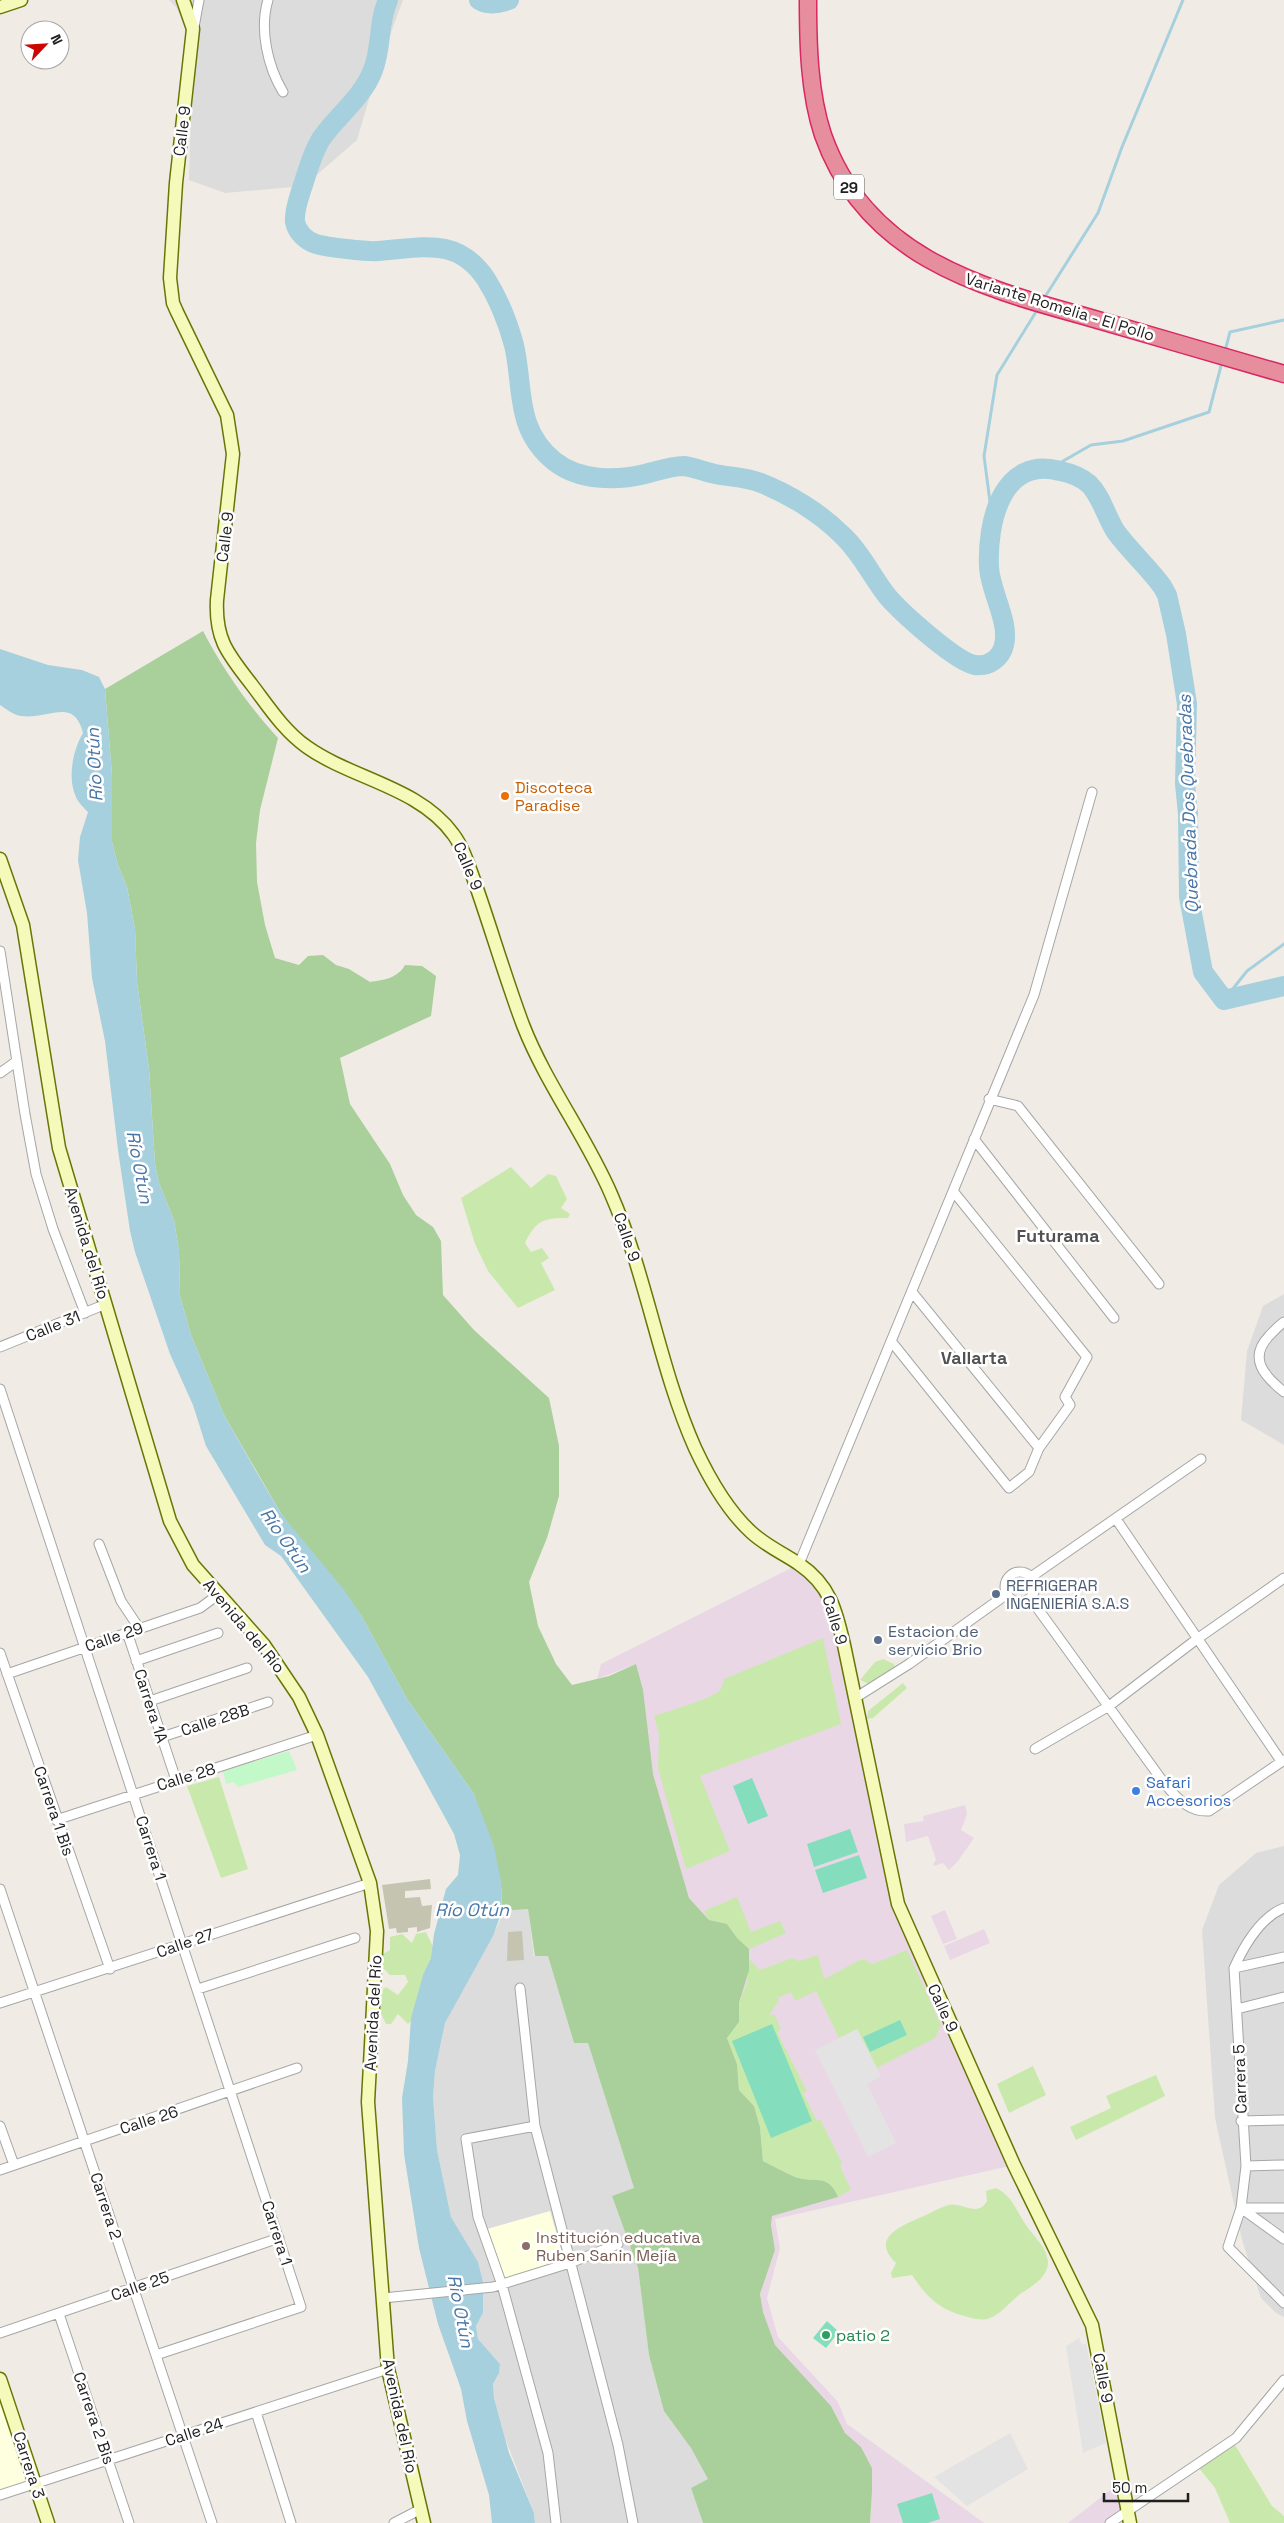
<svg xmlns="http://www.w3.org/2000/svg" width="1284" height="2523" font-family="'Space Grotesk',sans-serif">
<rect width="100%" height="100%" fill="#f0ece5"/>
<path fill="#dddcdc" d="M169,0H403L380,62L357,140L304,186L225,193L189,180L193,44L176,7Z
M1284,1294V1445L1241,1420L1247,1351L1263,1306Z
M1284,1846V2317L1276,2313L1261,2298L1242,2240L1215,2118L1202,1930L1219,1885L1256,1853Z
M528,1909L534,1956H548L574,2043H588L634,2188L612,2196L638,2268L649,2355L691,2448L709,2479L691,2488L703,2523H535L534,2513L505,2438L494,2398L493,2384L499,2373L500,2364L478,2339L476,2326L483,2313V2282L478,2263L451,2217L437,2150L433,2097L435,2071L445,2023L452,2009L499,1923L502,1911Z"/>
<path fill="#e9d7e5" d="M799,1564L824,1586L893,1889L1014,2165L775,2219L780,2248L767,2298L778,2337L838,2402L847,2424L984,2523H870L872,2492V2468L861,2447L845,2433L831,2406L775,2345L763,2312L760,2294L775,2250L771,2225L772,2215L825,2201L709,1920L689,1898L653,1774L636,1664L597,1679L601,1664Z
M965,1805L967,1814L961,1830L974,1838L958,1861L949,1870L943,1863L934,1866L933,1864L936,1860L928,1836L906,1842L904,1824L924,1821L923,1816Z
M945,1910L957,1939L943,1944L931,1916Z
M984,1929L990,1943L950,1960L944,1946Z
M1123,2480L1128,2510L1110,2523H1068Z"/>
<path fill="#feffdf" d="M550,2211L565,2262L501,2280L487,2229Z
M0,2379L35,2484L0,2495Z"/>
<path fill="#c4c4b1" d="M430,1879L431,1889L405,1891V1898L420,1897L422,1906L432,1905L430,1928L417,1932V1927L408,1928V1932L397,1933L396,1928L389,1929L382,1885Z
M522,1931L524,1960L507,1961L508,1932Z"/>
<path fill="#c9e9ac" d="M511,1167L531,1188L548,1174L556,1176L567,1199L561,1208L570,1214L568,1218C544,1218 536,1220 525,1243L531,1252L542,1248L549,1258L541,1263L555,1290L518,1308L488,1271L475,1244L461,1198Z
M823,1638L841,1724L700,1776L730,1851L686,1869L658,1768L659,1735L654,1716C668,1711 712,1699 720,1690C722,1688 723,1683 724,1679Z
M883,1659L894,1664L895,1669L869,1684L860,1680L875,1662Z
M903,1683L907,1688L873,1718L867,1719L868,1711Z
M219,1777L248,1869L221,1878L187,1786Z
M737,1897L751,1932L780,1921L786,1933L749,1949L737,1938L727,1924L709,1920L704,1911Z
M426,1932L435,1951L411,2021L408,2024L398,2014L391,2024H386L380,2011L382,1990L386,1987L398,1995L408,1982L405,1975H390L381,1966L383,1954L390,1950V1937L402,1934L412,1943L416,1934Z
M907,1950L941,2025L935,2038L877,2068L857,2029L839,2038L816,1991L795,2001L791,1992L778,1998L779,2000L770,2014L771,2016L774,2014L781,2029L777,2032L807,2091L803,2093L817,2121L820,2119L842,2163L840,2166L851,2190L838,2197C828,2172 814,2184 795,2177C784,2172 773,2166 763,2161L760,2127L754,2106L739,2090L737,2064L727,2038L739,2022V2003L747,1983L749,1959L760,1970L792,1958L799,1961L818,1955L824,1979L862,1959L873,1964Z
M1033,2066L1046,2095L1009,2113L997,2084Z
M1156,2075L1165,2096L1076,2140L1070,2127L1111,2108L1106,2096Z
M996,2188C1013,2196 1016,2211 1026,2225C1034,2237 1046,2246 1048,2261C1049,2276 1033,2286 1023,2292C1011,2300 1003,2313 990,2318C983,2321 975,2319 968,2317C940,2310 928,2299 912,2275L892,2278L891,2273L896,2263C869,2238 902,2225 924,2216C932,2212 941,2207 949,2205C962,2202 978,2218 987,2201L986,2191Z
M1235,2445L1272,2506L1284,2516V2523H1230L1215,2488L1199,2468Z"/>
<path fill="#a9cf9b" d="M203,631C224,671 248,705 278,738L260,810L256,843L257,882L265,925L275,958L299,965L308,956L323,955L336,965L349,969L370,982C384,980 398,978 405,965L422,966L436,976L431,1016L340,1058L350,1104L390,1164L403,1195L416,1215L433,1227L441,1241L443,1295L474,1330L549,1398L559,1446V1496L547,1538L529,1582L538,1626L556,1664L572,1685L609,1676L636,1664L643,1690L653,1774L689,1898L709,1920L727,1924L737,1938L749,1949V1970L739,2003V2022L727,2038L737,2064L739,2090L754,2106L760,2127L763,2161C773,2166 784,2172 795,2177C814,2184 828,2172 838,2197L772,2216L771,2225L775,2250L760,2294L763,2312L775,2345L831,2406L845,2433L861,2447L872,2468V2492L870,2523H703L691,2488L708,2479L691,2448L664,2411L649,2355L638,2268L612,2196L634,2188L588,2043H574L548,1956H535L528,1909L502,1911L501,1882L474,1794L407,1699L361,1615L282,1515L224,1415L191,1335L180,1296L179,1251L174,1220L159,1183L155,1164L149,1069L137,982L135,929L127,887L118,865L112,842V775L105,689Z"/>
<path fill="#c3f9c8" d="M289,1751L297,1770L238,1787L234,1782L226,1784L223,1771Z"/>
<path fill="#84debd" d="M752,1778L768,1816L748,1824L733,1786Z
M850,1829L858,1852L814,1867L807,1844Z
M859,1855L867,1878L823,1893L815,1870Z
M900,2020L907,2035L870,2052L863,2037Z
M772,2024L812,2121L771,2138L732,2041Z
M827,2321L839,2332L826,2348L813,2338Z
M932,2493L940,2519L928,2523H903L897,2504Z"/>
<path fill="#e3e3e3" d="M857,2029L881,2076L867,2084L896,2143L868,2157L815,2050Z
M1079,2338L1082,2345L1086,2343L1106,2443L1083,2453L1066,2346Z
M1010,2433L1028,2469L967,2506L934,2477Z"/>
<path fill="#a6d0dd" d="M0,649L48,665L82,670L99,677L105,689L112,775V842L118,865L127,887L135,929L137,982L149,1069L155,1164L159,1183L174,1220L179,1251L180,1296L191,1335L224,1415L257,1473L282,1515L345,1591L361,1615L407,1699L474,1794L494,1846L501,1882L502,1911L493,1936L445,2023L435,2071L433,2097L437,2150L451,2217L478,2262L483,2282V2313L476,2326L478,2339L500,2364L499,2373L493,2384L494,2398L509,2453L534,2513L535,2523H492L489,2495L467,2421L461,2389L438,2324L419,2248L404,2154L402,2098L408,2061L411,2018L423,1975L431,1958L434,1934L446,1889L458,1875L460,1855L454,1834L368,1677L281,1556L265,1545L206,1446L193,1405L170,1354L135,1252L130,1231L118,1150L105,1041L92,978L87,913L78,860L80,837L88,812C84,808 78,802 76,797C67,778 73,750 83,733C74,696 48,720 21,716C14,715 6,709 0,705Z"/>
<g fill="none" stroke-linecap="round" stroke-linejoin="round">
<path stroke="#a6d0dd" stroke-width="3" d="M1043,300L1098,213L1122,147L1183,0
M1225,351L1230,332L1284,320
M1051,468L1091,445L1123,441L1209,412L1222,362
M992,517L984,456L997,375L1039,307
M1224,1000L1247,971L1284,944"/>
<path stroke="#a6d0dd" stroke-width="20" d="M388,0C378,22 382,47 373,70C363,97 337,116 321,139C311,155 307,174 301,191C298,200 294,212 295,222C297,232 306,241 316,244C326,247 368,252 378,251C421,248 457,236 486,279C498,298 508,323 514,345C524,387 514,428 554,461C579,481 616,481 645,474C657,471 671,466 684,466C694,467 704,472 715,474C730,477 746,477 761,483C789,494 820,513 841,534C861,552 872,577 888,597C902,613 956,662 975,665C989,667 1001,658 1004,645C1010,622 990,591 989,567C987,524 1001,455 1060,471C1070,473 1081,477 1089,484C1102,497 1106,517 1116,532C1130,551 1148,567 1162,586L1167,595L1176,634L1187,704L1185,784L1188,814L1189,897L1203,972L1224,1000L1284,986
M479,0C489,6 499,3 509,0"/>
<g stroke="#a6a6a6" stroke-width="11">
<path id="street" d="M268,0C259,30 268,67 283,92
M194,27L199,0
M0,951L25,1114L36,1174L53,1229L85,1313
M0,1073L17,1061
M989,1099L1018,1106L1159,1284
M974,1139L1114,1318
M912,1292L1039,1448
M1284,1322C1278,1326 1274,1331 1269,1336C1248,1358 1264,1376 1284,1392
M891,1341L1009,1488L1029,1472L1039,1448L1070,1405L1065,1397L1087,1357L953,1191
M0,1347L106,1304
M0,1389L301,2307L156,2355
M1116,1519L1281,1761
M99,1544L121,1601L139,1628
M799,1564L1034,995L1092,792
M1005 1587a15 15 0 1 1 30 0a15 15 0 1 1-30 0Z
M1031,1577L1201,1459
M1030,1598L1164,1783C1177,1798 1188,1812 1209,1811L1284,1760
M127,1632L176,1780
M0,1653L110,1969
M136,1661L218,1633
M7,1674L200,1608L219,1594
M855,1698L909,1664L1007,1594
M150,1701L247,1668
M162,1737L268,1702
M1035,1749L1109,1706L1197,1639L1284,1578
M56,1820L317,1735
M0,1889L212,2523
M1284,1908C1261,1917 1244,1946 1234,1968L1246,2166L1241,2208L1284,2239
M1234,1968L1284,1957
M520,1988L535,2126L618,2445L633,2523
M198,1989L355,1938
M0,2003L370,1883
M1237,2009L1284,1997
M1241,2121L1284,2120
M0,2126L14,2165
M535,2126L466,2139L478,2217L502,2285L548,2453L556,2523
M1246,2166L1284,2165
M0,2170L297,2068
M1284,2208H1241L1228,2247L1284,2303
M383,2298L493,2287L570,2263L618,2244
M59,2314L129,2523
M0,2333L279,2238
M256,2412L291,2523
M0,2495L388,2369
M394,2523L421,2509
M1110,2523L1236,2438L1284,2380"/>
</g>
<g stroke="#687606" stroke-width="15">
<path id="secondary" d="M183,0L193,29L176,183L170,278L173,303L177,312L227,415L233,454L217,600C215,640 228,654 252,685C268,706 284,731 307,747C352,779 419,787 453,834C463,847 468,864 474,880C491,928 505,977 523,1025C546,1084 586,1136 611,1194C647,1276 659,1367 695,1448C709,1478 727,1510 751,1532C766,1546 783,1553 799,1564C830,1585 836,1610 844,1645L898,1904L1014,2165L1092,2325L1130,2523
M0,7L21,0
M0,859L23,925L59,1148L170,1521L193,1565L264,1645L299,1697L317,1735L370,1883L377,1931L368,2102L388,2369L424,2523
M0,2379L48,2523"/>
</g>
<g stroke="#d92761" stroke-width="19">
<path id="highway" d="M808,0C808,44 809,93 823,135C865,254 974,286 1084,316C1151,335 1217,355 1284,374"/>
</g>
<use href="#street" stroke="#fff" stroke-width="9"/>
<use href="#secondary" stroke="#f5f9ba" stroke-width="12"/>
<use href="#highway" stroke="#e68e9d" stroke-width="16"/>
</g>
<circle fill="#e8710a" stroke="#fff" stroke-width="2" cx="505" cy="796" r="5"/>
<g fill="#5c6f8a" stroke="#fff" stroke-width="2">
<circle cx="996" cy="1594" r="5"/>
<circle cx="878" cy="1640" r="5"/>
</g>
<circle fill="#3f7fe0" stroke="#fff" stroke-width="2" cx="1136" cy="1791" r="5"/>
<circle fill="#8d6e63" stroke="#fff" stroke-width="2" cx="526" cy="2246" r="5"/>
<circle fill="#2e9e5b" stroke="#fff" stroke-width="2" cx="826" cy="2335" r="5"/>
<g text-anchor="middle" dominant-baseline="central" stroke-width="5" stroke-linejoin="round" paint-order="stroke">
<rect fill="#fff" stroke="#626262" stroke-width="1" x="834" y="174.5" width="30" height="25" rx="4"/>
<g font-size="15" font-weight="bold" fill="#1f1f1f">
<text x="849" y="187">29</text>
</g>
<g font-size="16" fill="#1f1f1f" stroke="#fff">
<text transform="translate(182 131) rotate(-83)">Calle 9</text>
<text transform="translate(1060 307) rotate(17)">Variante Romelia - El Pollo</text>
<text transform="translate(225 537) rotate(-83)">Calle 9</text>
<text transform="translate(468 866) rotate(67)">Calle 9</text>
<text transform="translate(627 1237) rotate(71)">Calle 9</text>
<text transform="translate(87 1243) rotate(73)">Avenida del Río</text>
<text transform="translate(53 1326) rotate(-22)">Calle 31</text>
<text transform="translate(835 1620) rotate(73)">Calle 9</text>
<text transform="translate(244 1626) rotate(50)">Avenida del Río</text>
<text transform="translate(114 1637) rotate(-19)">Calle 29</text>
<text transform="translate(151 1706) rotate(72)">Carrera 1A</text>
<text transform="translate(215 1720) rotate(-18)">Calle 28B</text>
<text transform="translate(186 1777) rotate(-17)">Calle 28</text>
<text transform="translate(54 1811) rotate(71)">Carrera 1 Bis</text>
<text transform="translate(151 1848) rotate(72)">Carrera 1</text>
<text transform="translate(185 1943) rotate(-19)">Calle 27</text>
<text transform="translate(943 2008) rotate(65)">Calle 9</text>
<text transform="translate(373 2013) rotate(-87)">Avenida del Río</text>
<text transform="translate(1240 2079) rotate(-92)">Carrera 5</text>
<text transform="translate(149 2120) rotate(-18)">Calle 26</text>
<text transform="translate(106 2206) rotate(72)">Carrera 2</text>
<text transform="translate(277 2233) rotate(72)">Carrera 1</text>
<text transform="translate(140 2286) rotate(-19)">Calle 25</text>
<text transform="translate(1103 2378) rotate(79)">Calle 9</text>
<text transform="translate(400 2416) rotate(78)">Avenida del Río</text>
<text transform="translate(94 2418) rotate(71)">Carrera 2 Bis</text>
<text transform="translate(194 2432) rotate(-18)">Calle 24</text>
<text transform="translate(29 2465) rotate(72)">Carrera 3</text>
</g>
<g font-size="16" fill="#c56008" stroke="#fff" text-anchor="start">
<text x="515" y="787">Discoteca<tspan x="515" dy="18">Paradise</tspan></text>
</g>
<g font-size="16" fill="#4e5e75" stroke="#fff" text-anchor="start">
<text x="1006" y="1585">REFRIGERAR<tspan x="1006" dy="18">INGENIERÍA S.A.S</tspan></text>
<text x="888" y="1631">Estacion de<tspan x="888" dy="18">servicio Brio</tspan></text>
</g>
<g font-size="16" fill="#366cbe" stroke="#fff" text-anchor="start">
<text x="1146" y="1782">Safari<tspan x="1146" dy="18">Accesorios</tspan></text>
</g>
<g font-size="16" fill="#785e54" stroke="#fff" text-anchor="start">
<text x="536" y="2237">Institución educativa<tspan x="536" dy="18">Ruben Sanin Mejía</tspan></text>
</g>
<g font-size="16" fill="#27864d" stroke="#fff" text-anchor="start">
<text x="836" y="2335">patio 2</text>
</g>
<g font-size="18" font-style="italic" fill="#4976a6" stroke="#fff">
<text transform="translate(94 765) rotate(-93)">Río Otún</text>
<text transform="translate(1188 804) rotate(-92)">Quebrada Dos Quebradas</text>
<text transform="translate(140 1167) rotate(79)">Río Otún</text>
<text transform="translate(286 1540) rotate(55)">Río Otún</text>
<text x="472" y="1909">Río Otún</text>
<text transform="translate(461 2311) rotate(79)">Río Otún</text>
</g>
<g font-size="18" font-weight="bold" fill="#525252" stroke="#fff">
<text x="1058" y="1235">Futurama</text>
<text x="974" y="1357">Vallarta</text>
</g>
</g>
<g transform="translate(45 45) rotate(65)"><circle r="24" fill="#ffffff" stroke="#a5a5a5"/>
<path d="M0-4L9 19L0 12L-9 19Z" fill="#cc0602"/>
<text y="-8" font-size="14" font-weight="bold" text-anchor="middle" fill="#1f1f1f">N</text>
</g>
<path d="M1104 2493v8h84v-8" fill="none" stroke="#1f1f1f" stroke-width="2.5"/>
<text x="1112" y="2493" font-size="15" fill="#1f1f1f" stroke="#ffffff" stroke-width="4" paint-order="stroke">50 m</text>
</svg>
